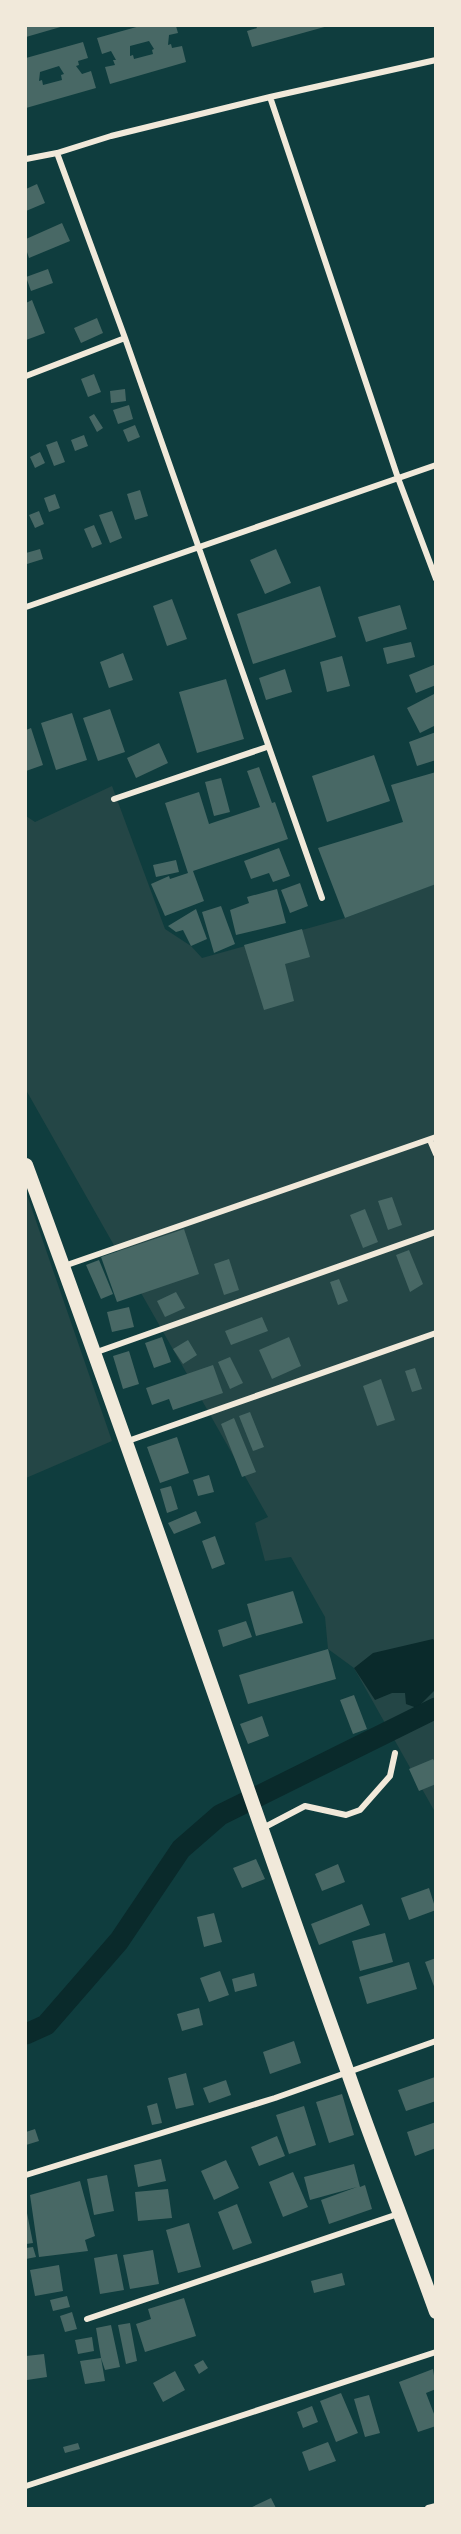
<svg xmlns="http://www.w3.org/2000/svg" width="461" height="2534" font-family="Jost,sans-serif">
<rect width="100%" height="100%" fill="#0f3d3e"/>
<path fill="#244646" d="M112,786L165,929L191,946L202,958L345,918L435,884V1812L354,1668L328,1649L325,1617L291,1557L265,1561L255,1523L268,1517L26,1090V816L35,822Z
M26,1192L112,1441L26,1478Z"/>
<path fill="#0a2a2b" d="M433,1639L436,1643L435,1690L417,1708L406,1704L405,1693H392L375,1700L354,1668L373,1653Z"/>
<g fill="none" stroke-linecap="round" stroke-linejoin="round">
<path stroke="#0a2a2b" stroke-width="21" d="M26,2034L46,2025L119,1941L181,1849L220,1815L436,1708"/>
</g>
<path fill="#486865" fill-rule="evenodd" d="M26,26H64L26,37Z
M140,26H176L178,33L169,35L168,45L171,44L172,48L182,46L186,62L110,84L105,67L115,65L113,60H116L111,51L102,54L97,38ZM149,41L154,49L152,50L153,54L134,59L133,55L130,56V46Z
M256,26H328L252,47L247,31L257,28Z
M83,42L88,58L78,61L79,65L76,66L82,74L91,71L96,88L26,108V58ZM59,66L64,74L61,75L62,80L43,85L42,80L39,81L40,72Z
M37,184L45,203L26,211V189Z
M62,223L70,241L29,258L26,249V239Z
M48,269L53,283L31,291L26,277Z
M32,300L45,333L26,340V303Z
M97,318L103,333L81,343L74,328Z
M94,374L101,392L88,397L81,379Z
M125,389L126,401L111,403L110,391Z
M129,405L133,419L118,424L113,410Z
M94,414L103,428L97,432L89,417Z
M135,425L140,437L128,442L123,430Z
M84,435L88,446L75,451L71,440Z
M57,441L65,462L54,466L46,445Z
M40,452L45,463L35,468L30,457Z
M140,490L148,516L135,520L127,494Z
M55,494L60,508L49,512L44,498Z
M39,511L44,524L35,528L29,515Z
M112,511L122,538L110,543L99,515Z
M94,525L102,544L92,548L84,529Z
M40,549L43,559L27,564L26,553Z
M276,549L291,583L265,594L250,560Z
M320,586L336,637L253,664L237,614Z
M172,599L187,639L167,646L153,606Z
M400,605L407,629L366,642L358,617Z
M411,642L415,657L387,664L383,648Z
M123,653L133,680L109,688L100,662Z
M342,656L350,686L327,692L320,662Z
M436,664V685L416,693L409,675Z
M285,669L292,692L266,700L259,678Z
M226,679L244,739L197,753L179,692Z
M436,693V725L420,733L407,708Z
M110,709L125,752L98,761L83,718Z
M72,713L87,760L56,770L41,723Z
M31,728L43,765L26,771V730Z
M436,732V760L417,766L409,742Z
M159,743L168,763L136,778L127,758Z
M374,755L390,801L327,822L312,776Z
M259,767L272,803L275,802L288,839L193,871L204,901L165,916L151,884L169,876L170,879L188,873L165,803L199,792L209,824L260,807L247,771Z
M436,772V884L345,918L318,848L403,822L391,785Z
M221,778L230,812L214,816L205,782Z
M279,848L290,876L273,882L269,873L251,879L244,861Z
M176,860L179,872L156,877L153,865Z
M300,883L308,906L290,913L281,890Z
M277,889L286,923L236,935L230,910L249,903L247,897Z
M221,906L235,944L214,953L202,912Z
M196,909L207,939L191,946L183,930L176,932L168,926Z
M302,929L310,957L285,964L294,1001L264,1010L244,945Z
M392,1197L402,1225L388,1230L378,1201Z
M365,1209L378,1242L363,1248L350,1215Z
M184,1229L199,1274L117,1302L101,1257Z
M409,1250L423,1284L410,1292L396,1255Z
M229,1259L239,1290L224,1295L214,1264Z
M99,1260L113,1294L101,1299L86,1265Z
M339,1279L348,1301L338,1305L330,1282Z
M176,1292L185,1308L165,1317L157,1301Z
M129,1307L134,1327L112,1332L107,1312Z
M262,1317L268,1331L231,1345L225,1331Z
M162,1337L171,1362L154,1368L145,1343Z
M289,1337L301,1366L272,1379L259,1350Z
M188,1340L197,1355L183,1364L173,1349Z
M129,1351L139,1384L123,1389L113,1356Z
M230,1357L243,1383L230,1389L218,1362Z
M213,1365L223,1393L173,1410L169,1399L152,1405L146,1388Z
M415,1368L422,1389L412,1392L405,1371Z
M381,1379L395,1420L377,1426L363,1386Z
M250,1412L264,1447L253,1451L239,1416Z
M234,1418L256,1472L242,1477L221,1424Z
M177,1437L189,1473L160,1483L147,1447Z
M209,1475L214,1492L198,1496L193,1480Z
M171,1486L178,1509L167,1513L160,1489Z
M196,1511L201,1523L174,1534L168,1523Z
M215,1536L225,1564L212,1569L202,1541Z
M293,1591L303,1623L256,1636L247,1604Z
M246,1621L252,1637L223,1647L218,1630Z
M328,1649L336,1679L248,1704L239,1675Z
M354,1695L367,1729L353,1734L340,1700Z
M262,1716L269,1736L248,1744L240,1724Z
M433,1759L436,1764V1784L419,1791L409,1769Z
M256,1859L265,1879L242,1888L233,1868Z
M338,1864L345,1882L322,1891L315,1874Z
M429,1888L436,1910L409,1920L401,1898Z
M362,1904L370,1925L319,1945L311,1924Z
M214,1913L222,1942L204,1947L197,1917Z
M385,1933L393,1962L360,1971L352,1941Z
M436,1958V1989H435L425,1962Z
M409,1962L417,1989L367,2004L359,1977Z
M220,1971L229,1995L209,2002L200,1978Z
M254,1973L257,1986L235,1992L232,1979Z
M199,2008L203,2025L182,2031L177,2014Z
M294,2041L301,2063L270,2074L263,2052Z
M186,2073L194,2105L176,2109L168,2078Z
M435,2077L436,2101L406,2111L398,2090Z
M226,2080L231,2095L209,2103L203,2088Z
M342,2094L354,2135L329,2143L316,2102Z
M157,2103L162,2123L152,2125L147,2106Z
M304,2106L316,2145L289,2154L276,2115Z
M436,2122V2148L415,2156L407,2132Z
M35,2129L39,2141L26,2145V2132Z
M277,2136L285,2156L259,2166L251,2147Z
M161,2159L166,2181L138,2187L134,2165Z
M226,2160L239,2188L214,2200L201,2171Z
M354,2164L360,2187L365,2185L372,2209L329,2224L321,2200L357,2187L310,2200L304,2177Z
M293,2172L308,2207L283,2217L269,2182Z
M107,2175L114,2211L94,2215L87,2179Z
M80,2181L95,2236L85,2240L88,2251L39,2257L30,2195Z
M168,2189L172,2218L138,2221L135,2192Z
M237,2204L252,2243L233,2250L218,2212Z
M26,2208L33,2243L26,2244Z
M189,2223L201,2267L178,2273L166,2230Z
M33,2247L36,2257L26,2259V2248Z
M153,2250L159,2284L130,2289L123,2255Z
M117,2254L124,2290L100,2294L94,2258Z
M59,2265L63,2291L35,2296L30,2270Z
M342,2273L345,2285L314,2293L311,2281Z
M67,2296L70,2307L53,2311L50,2300Z
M184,2298L196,2336L145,2352L136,2324L151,2319L148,2309Z
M72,2312L77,2329L65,2332L60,2316Z
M130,2323L137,2361L126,2364L118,2325Z
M111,2325L120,2367L105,2370L101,2358L105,2381L85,2384L80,2361L101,2358L96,2328Z
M92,2337L94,2351L78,2354L75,2340Z
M44,2354L47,2377L27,2380L26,2356Z
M203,2360L208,2368L199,2374L194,2365Z
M433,2369L436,2389L426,2393L436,2419V2426L418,2432L399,2382Z
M175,2371L185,2390L163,2402L153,2383Z
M341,2393L358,2433L336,2442L320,2401Z
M369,2395L380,2433L365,2437L354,2399Z
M312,2406L318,2422L303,2428L297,2412Z
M328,2442L336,2461L309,2471L302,2452Z
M78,2443L80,2449L65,2453L63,2447Z
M271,2498L276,2508H250Z"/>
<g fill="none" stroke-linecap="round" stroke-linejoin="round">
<path stroke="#f1e9da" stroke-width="6" d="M270,97L398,478L436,579
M57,153L125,338L322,898
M26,159L57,153L111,136L270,97L436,60
M26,376L125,338
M26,607L436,465
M114,799L267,747
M430,1140L436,1154
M64,1266L436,1137
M94,1353L436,1232
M125,1442L436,1333
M263,1828L305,1806L346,1815L360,1810L390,1776L395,1753
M26,2175L275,2098L436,2041
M87,2319L401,2213
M26,2486L436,2352
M428,2508L436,2506"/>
<path stroke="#f1e9da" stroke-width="14" d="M26,1165C137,1465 239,1769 347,2070C375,2151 407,2231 436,2312"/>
</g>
<rect width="461" height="2534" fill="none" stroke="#f1e9da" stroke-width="54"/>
</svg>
